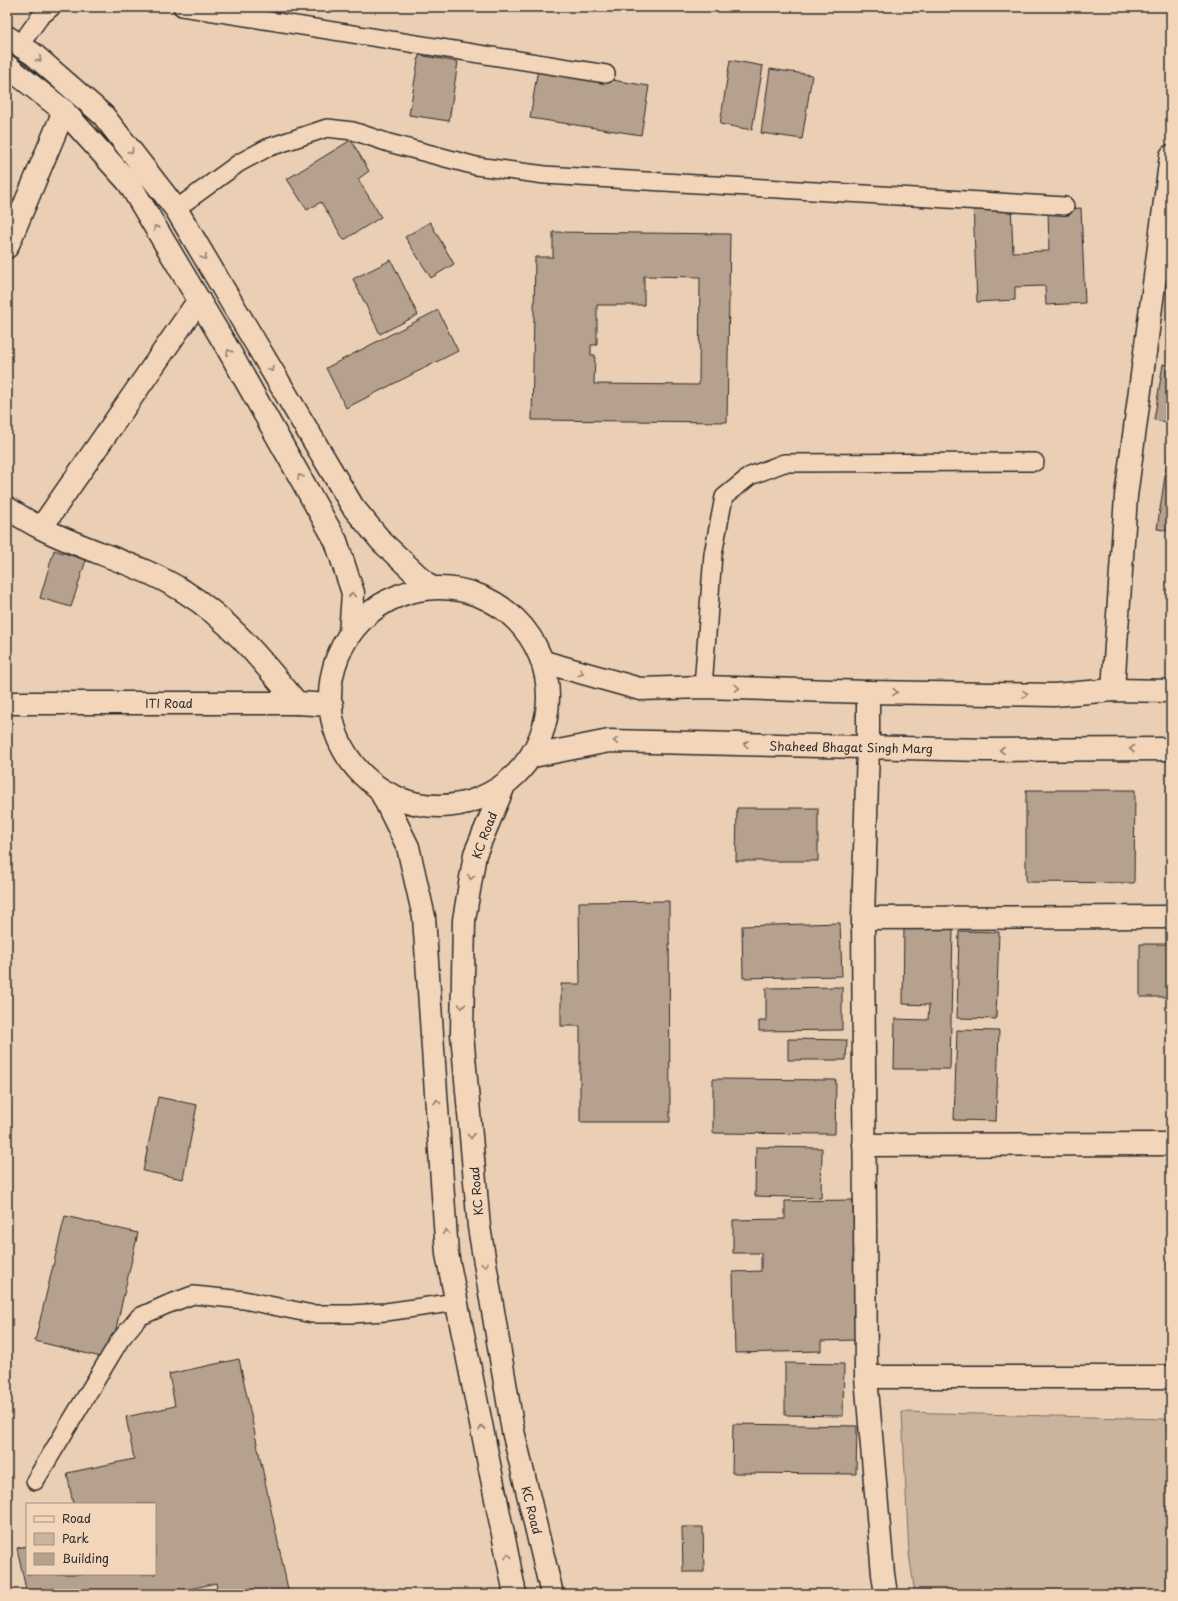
<svg xmlns="http://www.w3.org/2000/svg" width="1178" height="1601" font-family="'Playpen Sans',sans-serif">
<rect width="100%" height="100%" fill="#ebcfb4"/>
<filter id="ink" filterUnits="userSpaceOnUse"><feTurbulence type="fractalNoise" baseFrequency=".025" numOctaves="2"/><feDisplacementMap in="SourceGraphic" scale="8" xChannelSelector="R" yChannelSelector="G"/><feConvolveMatrix kernelMatrix="1 2 1 2 8 2 1 2 1" color-interpolation-filters="sRGB"/></filter>
<g filter="url(#ink)">
<path fill="#cbb49d" stroke="#7b7064" d="M902,1412L1165,1419L1171,1454V1594H915L909,1554Z"/>
<path fill="#b5a18e" stroke="#2b2b2b" fill-rule="evenodd" d="M419,55L458,62L449,121L409,115Z
M730,60L763,66L752,130L720,124Z
M538,68L649,86L641,135L530,118Z
M770,69L812,75L802,139L761,133Z
M351,140L369,171L358,179L381,217L344,240L321,202L307,210L287,179Z
M1011,204L1013,252L1049,251L1048,210L1081,208L1085,303L1046,305L1045,286L1015,287V300L977,302L973,205Z
M430,222L454,264L431,278L405,237Z
M553,232L730,234L727,422L532,420L535,257H553ZM644,276L700,277L699,385L594,384L595,355H591V345H597V305H644Z
M391,260L418,315L380,334L353,279Z
M438,310L458,351L346,408L326,368Z
M1163,364L1171,365V423L1154,420Z
M1171,436V531L1157,529Z
M54,550L86,560L71,607L40,598Z
M1026,790H1135L1134,883L1026,882Z
M737,808H818V861H736Z
M669,901L670,1122H580V1026H561V984H580L579,902Z
M840,923L842,976L743,978L742,926Z
M904,927L953,928L950,1069H894L895,1019L928,1020L929,1005L903,1004Z
M959,931L999,932L996,1019L957,1018Z
M1140,944H1171V997H1140Z
M842,987V1030L759,1031V1021H766V988Z
M957,1030L999,1031L996,1121L954,1120Z
M788,1039L847,1040L846,1060H788Z
M713,1079L836,1080L835,1134L713,1133Z
M158,1097L197,1105L183,1179L143,1171Z
M756,1147L822,1148L821,1198L755,1196Z
M853,1200L856,1340L821,1341V1351L735,1353L733,1272L761,1271V1253H733V1220L785,1219V1201Z
M65,1216L138,1233L109,1359L35,1341Z
M239,1359L289,1594H218L216,1583L168,1594H27L17,1548L27,1546V1574H155V1504H73L67,1473L134,1459L126,1417L175,1406L169,1374Z
M785,1363L844,1364L843,1416L785,1415Z
M733,1424L857,1426L856,1474L732,1473Z
M682,1527H703L704,1572H683Z"/>
<g fill="none" stroke-linecap="round" stroke-linejoin="round">
<g stroke="#2b2b2b" stroke-width="20">
<path id="lane" d="M182,7L606,74
M20,45L40,17L52,7
M176,209L239,163L267,148L327,128L353,131L389,143L476,166L545,175L1065,206
M703,687L713,554L724,497L750,476L784,463L1035,462
M35,1481L120,1340L139,1317L166,1305L193,1295L244,1300L312,1314H351L386,1312L457,1302"/>
</g>
<g stroke="#2b2b2b" stroke-width="25">
<path id="street" d="M7,247L64,111
M7,508C18,515 29,522 41,528C88,552 141,564 185,592C231,621 263,662 297,703
M41,528L199,300
M1113,690L1126,496L1171,156
M868,692V747L863,918L866,1377L883,1574L886,1594
M863,918L1171,917
M864,1145L1171,1144
M866,1377H1171"/>
</g>
<g stroke="#2b2b2b" stroke-width="25">
<path id="secondary" d="M7,37L33,54L103,115L176,209L353,507L382,542L430,587
M7,66L64,111L129,183L228,349L336,541L353,593L350,634
M330 697a109 109 0 1 1 218 0a109 109 0 1 1-218 0Z
M544,662L640,689L703,687L868,692L1054,695L1113,690L1171,691
M7,703H297L332,705
M533,756L609,741L985,750L1171,749
M503,788L475,854L464,920L462,1034L479,1227L513,1431L552,1594
M380,790L408,847L424,917L447,1254L515,1594"/>
</g>
<use href="#lane" stroke="#f3d6ba" stroke-width="17"/>
<use href="#street" stroke="#f3d6ba" stroke-width="22"/>
<use href="#secondary" stroke="#f3d6ba" stroke-width="22"/>
</g>
<defs><path id="oneway-chevron" d="M-2-3.5L2.5 0L-2 3.5" fill="none" stroke-width="1.6" stroke-linecap="round" stroke-linejoin="round"/></defs>
<g stroke="#8f8072">
<use href="#oneway-chevron" transform="translate(39 59) rotate(41)"/>
<use href="#oneway-chevron" transform="translate(131 151) rotate(52)"/>
<use href="#oneway-chevron" transform="translate(156 228) rotate(-121)"/>
<use href="#oneway-chevron" transform="translate(204 257) rotate(59)"/>
<use href="#oneway-chevron" transform="translate(229 352) rotate(-120)"/>
<use href="#oneway-chevron" transform="translate(271 369) rotate(59)"/>
<use href="#oneway-chevron" transform="translate(300 477) rotate(-119)"/>
<use href="#oneway-chevron" transform="translate(352 595) rotate(-93)"/>
<use href="#oneway-chevron" transform="translate(581 673) rotate(16)"/>
<use href="#oneway-chevron" transform="translate(737 688) rotate(2)"/>
<use href="#oneway-chevron" transform="translate(895 692) rotate(1)"/>
<use href="#oneway-chevron" transform="translate(1025 694) rotate(1)"/>
<use href="#oneway-chevron" transform="translate(616 741) rotate(-179)"/>
<use href="#oneway-chevron" transform="translate(746 744) rotate(-179)"/>
<use href="#oneway-chevron" transform="translate(1132 749) rotate(180)"/>
<use href="#oneway-chevron" transform="translate(1002 750) rotate(180)"/>
<use href="#oneway-chevron" transform="translate(471 877) rotate(99)"/>
<use href="#oneway-chevron" transform="translate(462 1006) rotate(91)"/>
<use href="#oneway-chevron" transform="translate(437 1102) rotate(-94)"/>
<use href="#oneway-chevron" transform="translate(471 1136) rotate(85)"/>
<use href="#oneway-chevron" transform="translate(446 1232) rotate(-94)"/>
<use href="#oneway-chevron" transform="translate(485 1265) rotate(80)"/>
<use href="#oneway-chevron" transform="translate(482 1428) rotate(-101)"/>
<use href="#oneway-chevron" transform="translate(508 1556) rotate(-101)"/>
</g>
</g>
<g text-anchor="middle" dominant-baseline="central" stroke-width="3" stroke-linejoin="round" paint-order="stroke">
<g font-size="12" fill="#2b2b2b" stroke="#f3d6ba">
<text x="169" y="703">ITI Road</text>
<text transform="translate(851 747) rotate(1)">Shaheed Bhagat Singh Marg</text>
<text transform="translate(484 835) rotate(-69)">KC Road</text>
<text transform="translate(476 1191) rotate(-95)">KC Road</text>
<text transform="translate(532 1510) rotate(76)">KC Road</text>
</g>
</g>
<rect width="1178" height="1601" fill="none" stroke="#f3d6ba" stroke-width="24"/>
<rect x="12" y="12" width="1154" height="1577" fill="none" stroke="#2b2b2b" stroke-width="1.5" filter="url(#ink)"/>
<rect x="26" y="1503" width="130" height="72" fill="#f3d6ba" stroke="#a39281"/>
<rect x="34" y="1516" width="20" height="6" fill="#f3d6ba" stroke="#a39281"/>
<text x="62" y="1523" font-size="12" fill="#2b2b2b">Road</text>
<rect x="34" y="1533" width="20" height="12" fill="#cbb49d" stroke="#a39281"/>
<text x="62" y="1543" font-size="12" fill="#2b2b2b">Park</text>
<rect x="34" y="1553" width="20" height="12" fill="#b5a18e" stroke="#a39281"/>
<text x="62" y="1563" font-size="12" fill="#2b2b2b">Building</text>
</svg>
